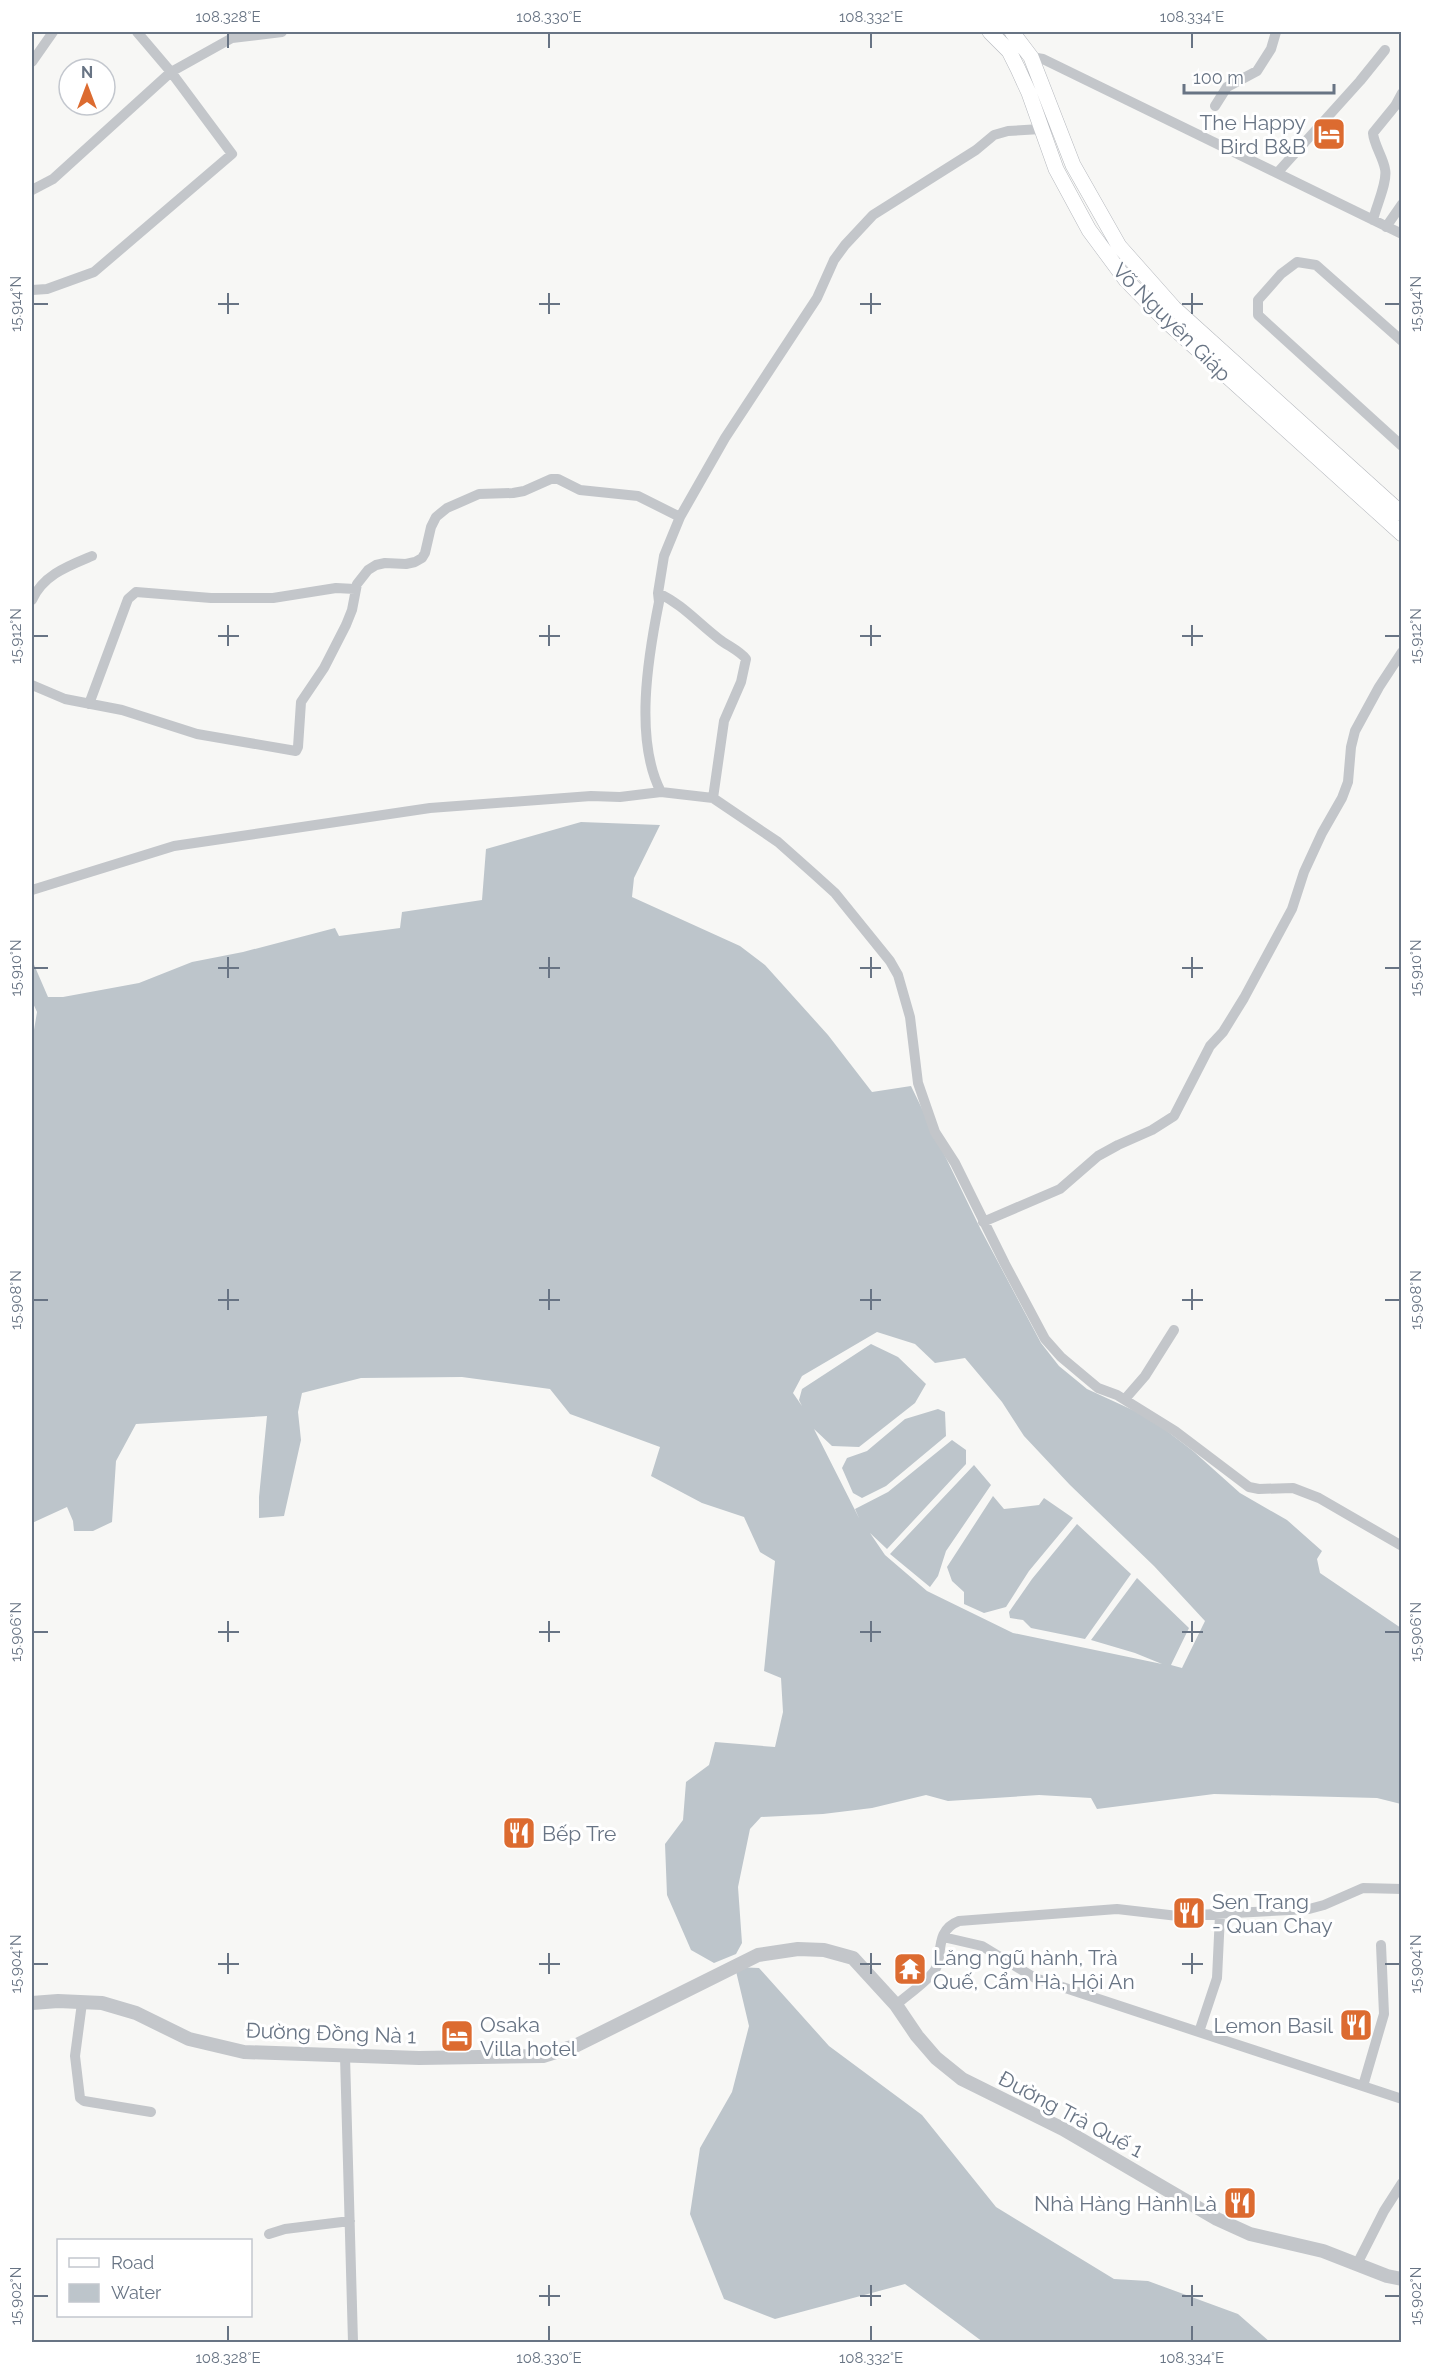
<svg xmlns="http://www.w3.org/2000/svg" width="1433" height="2374" font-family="Raleway,sans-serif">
<rect width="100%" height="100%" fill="#f7f7f5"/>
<path fill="#bdc5cb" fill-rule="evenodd" d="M581,822L660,825L634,878L632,897L740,946L765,965L828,1035L872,1092L911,1086L981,1230L1041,1343L1059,1366L1087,1389L1150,1418L1193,1451L1240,1493L1287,1520L1322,1551L1317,1559L1320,1573L1401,1628V1804L1377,1798L1214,1794L1097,1809L1091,1798L1039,1795L948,1801L926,1795L872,1808L823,1814L761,1817L750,1829L738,1887L742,1943L736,1954L714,1963L691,1950L667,1895L665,1844L683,1820L686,1782L709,1765L715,1742L775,1747L783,1712L781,1678L764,1671L775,1561L760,1552L744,1517L702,1503L651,1476L660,1447L570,1414L550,1389L462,1377L361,1378L302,1393L298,1412L301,1440L284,1516L259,1518V1497L267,1416L136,1424L116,1461L112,1522L93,1531H74L73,1521L67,1507L32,1523V1042L37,1012L32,1001V960L48,997H63L139,983L192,962L243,952L335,928L339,936L400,928L402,912L482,900L486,849ZM877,1332L915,1344L935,1363L965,1358L1002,1402L1024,1436L1070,1485L1154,1566L1205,1621L1182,1668L1171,1665L1189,1628L1137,1578L1091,1640L1135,1653L1162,1664L1013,1633L927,1591L885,1555L870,1533L887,1549L966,1464V1450L952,1440L888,1492L855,1509L859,1518L814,1429L832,1446L859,1447L915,1403L926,1384L898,1357L871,1344L802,1389L799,1400L802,1406L793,1393L802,1376Z
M938,1409L945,1412L946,1436L886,1486L862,1498L853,1493L842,1468L847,1458L867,1451L905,1419Z
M974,1465L991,1485L946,1551L938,1576L930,1587L890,1554Z
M993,1496L1004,1509L1039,1505L1044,1498L1073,1518L1029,1571L1006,1607L984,1613L964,1604V1592L952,1581L947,1567Z
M1077,1524L1131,1574L1085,1639L1031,1628L1023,1620L1010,1618L1009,1612L1032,1579Z
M735,1967L759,1968L829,2046L922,2115L996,2207L1114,2279L1148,2281L1238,2314L1270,2342H983L905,2284L775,2319L724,2299L690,2214L700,2148L732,2092L749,2026Z"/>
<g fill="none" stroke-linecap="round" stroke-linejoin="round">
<g stroke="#b6b9be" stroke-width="16">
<path id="secondary" d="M990,32L1009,51L1018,69L1029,93L1056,169L1089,230L1126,280L1166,321L1402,534
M1012,32L1031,57L1073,165L1119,246L1174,308L1402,514"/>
</g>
<path stroke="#c3c6ca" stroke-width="10" d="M137,32L171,72L232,38L282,32
M1031,57L1043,59L1402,234
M32,62L53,32
M1215,106L1227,87L1257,71L1271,49L1276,32
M1278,172L1360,81L1385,50
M32,190L53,179L171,72L232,154L94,272L47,289L32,290
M1373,220C1376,206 1388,182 1385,169C1383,157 1374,145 1373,133L1395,106L1402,93
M1386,227L1402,204
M1402,341L1316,265L1297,262L1281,274L1258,300V315L1402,446
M658,593C682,604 698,623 719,639C728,646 740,651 746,659L741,682L724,721L713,798
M32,600C43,575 68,566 92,556
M32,685L65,699L122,710L197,734L296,751L298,747L301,702L324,668L346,625L352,610L357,584L368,570L376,565L385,563L406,564L415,562L422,558L425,553L431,527L436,517L447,508L479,494L513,493L524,491L551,479H558L580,490L638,496L680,517
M89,704L128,599L136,592L211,598H273L336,588L355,589
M661,792C634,740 648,657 659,602L658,593L664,556L680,517L725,438L817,298L834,260L845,245L873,215L976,150L994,135L1008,131L1041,129
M32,890L174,846L430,808L591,796L620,797L661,792L713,798L778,842L814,874L835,893L890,961L898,975L910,1017L918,1083L935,1132L955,1163L1005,1264L1045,1339L1061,1357L1098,1388L1117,1395L1175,1431L1249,1487L1259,1489L1293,1488L1319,1498L1402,1546
M983,1222L1060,1189L1098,1156L1118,1145L1152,1130L1174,1116L1210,1046L1223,1032L1244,998L1292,909L1304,872L1322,833L1342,798L1348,782L1351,747L1355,731L1379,687L1402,652
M1125,1399L1145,1376L1174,1330
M943,1937L982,1946L1035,1978L1402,2099
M82,2003L75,2056L80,2098L84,2101L151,2112
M896,2005C907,1995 927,1982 935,1970C944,1957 933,1931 959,1921L1117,1909L1178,1916L1309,1909L1324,1905L1363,1888L1402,1889
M1199,2032L1217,1978L1220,1915
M345,2056L353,2342
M1363,2086L1384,2014L1381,1945
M269,2234L285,2229L350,2221
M1357,2264L1384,2211L1402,2183"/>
<path stroke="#c3c6ca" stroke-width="14" d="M32,2003L58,2001L102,2003L136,2013L189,2039L244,2052L419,2058L543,2056L575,2046L758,1955L798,1949L824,1950L853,1958L896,2005L917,2036L936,2058L962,2079L1063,2129L1217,2219L1250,2234L1323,2251L1387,2276L1402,2279"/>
<use href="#secondary" stroke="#fff" stroke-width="15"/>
</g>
<path fill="none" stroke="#687484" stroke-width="2" d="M228,33V48M549,33V48M871,33V48M1192,33V48M228,293V314M549,293V314M871,293V314M1192,293V314M33,304H48M218,304H239M539,304H560M860,304H881M1182,304H1203M1385,304H1400M228,625V646M549,625V646M871,625V646M1192,625V646M33,636H48M218,636H239M539,636H560M860,636H881M1182,636H1203M1385,636H1400M228,957V978M549,957V978M871,957V978M1192,957V978M33,968H48M218,968H239M539,968H560M860,968H881M1182,968H1203M1385,968H1400M228,1289V1310M549,1289V1310M871,1289V1310M1192,1289V1310M33,1300H48M218,1300H239M539,1300H560M860,1300H881M1182,1300H1203M1385,1300H1400M228,1621V1642M549,1621V1642M871,1621V1642M1192,1621V1642M33,1632H48M218,1632H239M539,1632H560M860,1632H881M1182,1632H1203M1385,1632H1400M228,1953V1974M549,1953V1974M871,1953V1974M1192,1953V1974M33,1964H48M218,1964H239M539,1964H560M860,1964H881M1182,1964H1203M1385,1964H1400M549,2285V2306M871,2285V2306M1192,2285V2306M33,2296H48M539,2296H560M860,2296H881M1182,2296H1203M1385,2296H1400M228,2326V2341M549,2326V2341M871,2326V2341M1192,2326V2341"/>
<defs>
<g id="hotel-square" transform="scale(1.725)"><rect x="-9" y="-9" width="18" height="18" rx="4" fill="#dc6b30" stroke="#fff"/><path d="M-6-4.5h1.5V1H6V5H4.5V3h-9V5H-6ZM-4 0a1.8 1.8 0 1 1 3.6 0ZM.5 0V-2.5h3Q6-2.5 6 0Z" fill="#fff"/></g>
<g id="restaurant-square" transform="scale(1.725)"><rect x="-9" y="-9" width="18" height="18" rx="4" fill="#dc6b30" stroke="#fff"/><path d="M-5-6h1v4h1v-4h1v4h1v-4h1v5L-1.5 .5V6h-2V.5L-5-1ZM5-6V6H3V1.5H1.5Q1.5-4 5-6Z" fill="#fff"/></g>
<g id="temple-square" transform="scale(1.725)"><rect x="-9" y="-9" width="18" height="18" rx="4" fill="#dc6b30" stroke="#fff"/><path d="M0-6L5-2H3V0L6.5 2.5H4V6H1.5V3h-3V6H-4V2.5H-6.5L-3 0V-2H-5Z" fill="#fff"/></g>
</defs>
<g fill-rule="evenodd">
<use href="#hotel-square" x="1329" y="134"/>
<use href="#restaurant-square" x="519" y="1833"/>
<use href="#restaurant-square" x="1189" y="1913"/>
<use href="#temple-square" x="910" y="1969"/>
<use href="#restaurant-square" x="1356" y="2025"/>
<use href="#hotel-square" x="457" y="2036"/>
<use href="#restaurant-square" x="1240" y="2203"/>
</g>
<g text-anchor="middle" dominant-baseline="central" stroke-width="6" stroke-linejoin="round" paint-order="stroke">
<g font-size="21" fill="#687484" stroke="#fff" text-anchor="start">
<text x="1306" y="122" text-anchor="end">The Happy<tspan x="1306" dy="24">Bird B&amp;B</tspan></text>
<text x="542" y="1833">Bếp Tre</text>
<text x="1212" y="1901">Sen Trang<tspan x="1212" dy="24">- Quan Chay</tspan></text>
<text x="933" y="1957">Lăng ngũ hành, Trà<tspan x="933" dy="24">Quế, Cẩm Hà, Hội An</tspan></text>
<text x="480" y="2024">Osaka<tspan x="480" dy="24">Villa hotel</tspan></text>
<text x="1333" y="2025" text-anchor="end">Lemon Basil</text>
<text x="1217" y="2203" text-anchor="end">Nhà Hàng Hành Là</text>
</g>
<g font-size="21" fill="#687484" stroke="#fff">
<text transform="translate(1172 322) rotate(45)">Võ Nguyên Giáp</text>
<text transform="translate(331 2033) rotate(2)">Đường Đồng Nà 1</text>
<text transform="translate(1071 2114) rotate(28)">Đường Trà Quế 1</text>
</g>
</g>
<rect width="1433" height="2374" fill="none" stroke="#ffffff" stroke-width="66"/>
<rect x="57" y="2239" width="195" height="78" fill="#ffffff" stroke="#c3c7ce" stroke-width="1.5"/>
<rect x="69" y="2258" width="30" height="9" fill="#ffffff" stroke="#c3c7ce" stroke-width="1.5"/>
<text x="111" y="2269" font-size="18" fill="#687484">Road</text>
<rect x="69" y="2284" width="30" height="18" fill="#bdc5cb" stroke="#c3c7ce" stroke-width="1.5"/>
<text x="111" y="2299" font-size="18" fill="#687484">Water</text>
<g transform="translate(87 87)"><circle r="28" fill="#ffffff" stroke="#c3c7ce" stroke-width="1.5"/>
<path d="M0-4.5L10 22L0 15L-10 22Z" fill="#dc6b30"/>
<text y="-9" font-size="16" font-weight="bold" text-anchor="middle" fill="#687484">N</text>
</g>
<path d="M1184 84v9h150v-9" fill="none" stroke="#687484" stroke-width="3"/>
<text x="1193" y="84" font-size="18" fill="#687484" stroke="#ffffff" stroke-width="4.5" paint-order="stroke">100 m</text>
<rect x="33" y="33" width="1367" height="2308" fill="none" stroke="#687484" stroke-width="2"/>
<g font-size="15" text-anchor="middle" fill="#687484">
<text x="228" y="22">108.328°E</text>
<text x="549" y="22">108.330°E</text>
<text x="871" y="22">108.332°E</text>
<text x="1192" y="22">108.334°E</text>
<text transform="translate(16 304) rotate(-90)" y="5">15.914°N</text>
<text transform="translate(1416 304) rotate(-90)" y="5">15.914°N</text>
<text transform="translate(16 636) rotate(-90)" y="5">15.912°N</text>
<text transform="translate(1416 636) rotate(-90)" y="5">15.912°N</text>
<text transform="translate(16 968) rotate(-90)" y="5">15.910°N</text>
<text transform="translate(1416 968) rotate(-90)" y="5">15.910°N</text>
<text transform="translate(16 1300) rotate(-90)" y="5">15.908°N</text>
<text transform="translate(1416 1300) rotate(-90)" y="5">15.908°N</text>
<text transform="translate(16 1632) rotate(-90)" y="5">15.906°N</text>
<text transform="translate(1416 1632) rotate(-90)" y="5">15.906°N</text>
<text transform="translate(16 1964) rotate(-90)" y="5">15.904°N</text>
<text transform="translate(1416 1964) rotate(-90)" y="5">15.904°N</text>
<text transform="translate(16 2296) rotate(-90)" y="5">15.902°N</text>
<text transform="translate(1416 2296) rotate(-90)" y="5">15.902°N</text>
<text x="228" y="2363">108.328°E</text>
<text x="549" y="2363">108.330°E</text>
<text x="871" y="2363">108.332°E</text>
<text x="1192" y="2363">108.334°E</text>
</g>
</svg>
